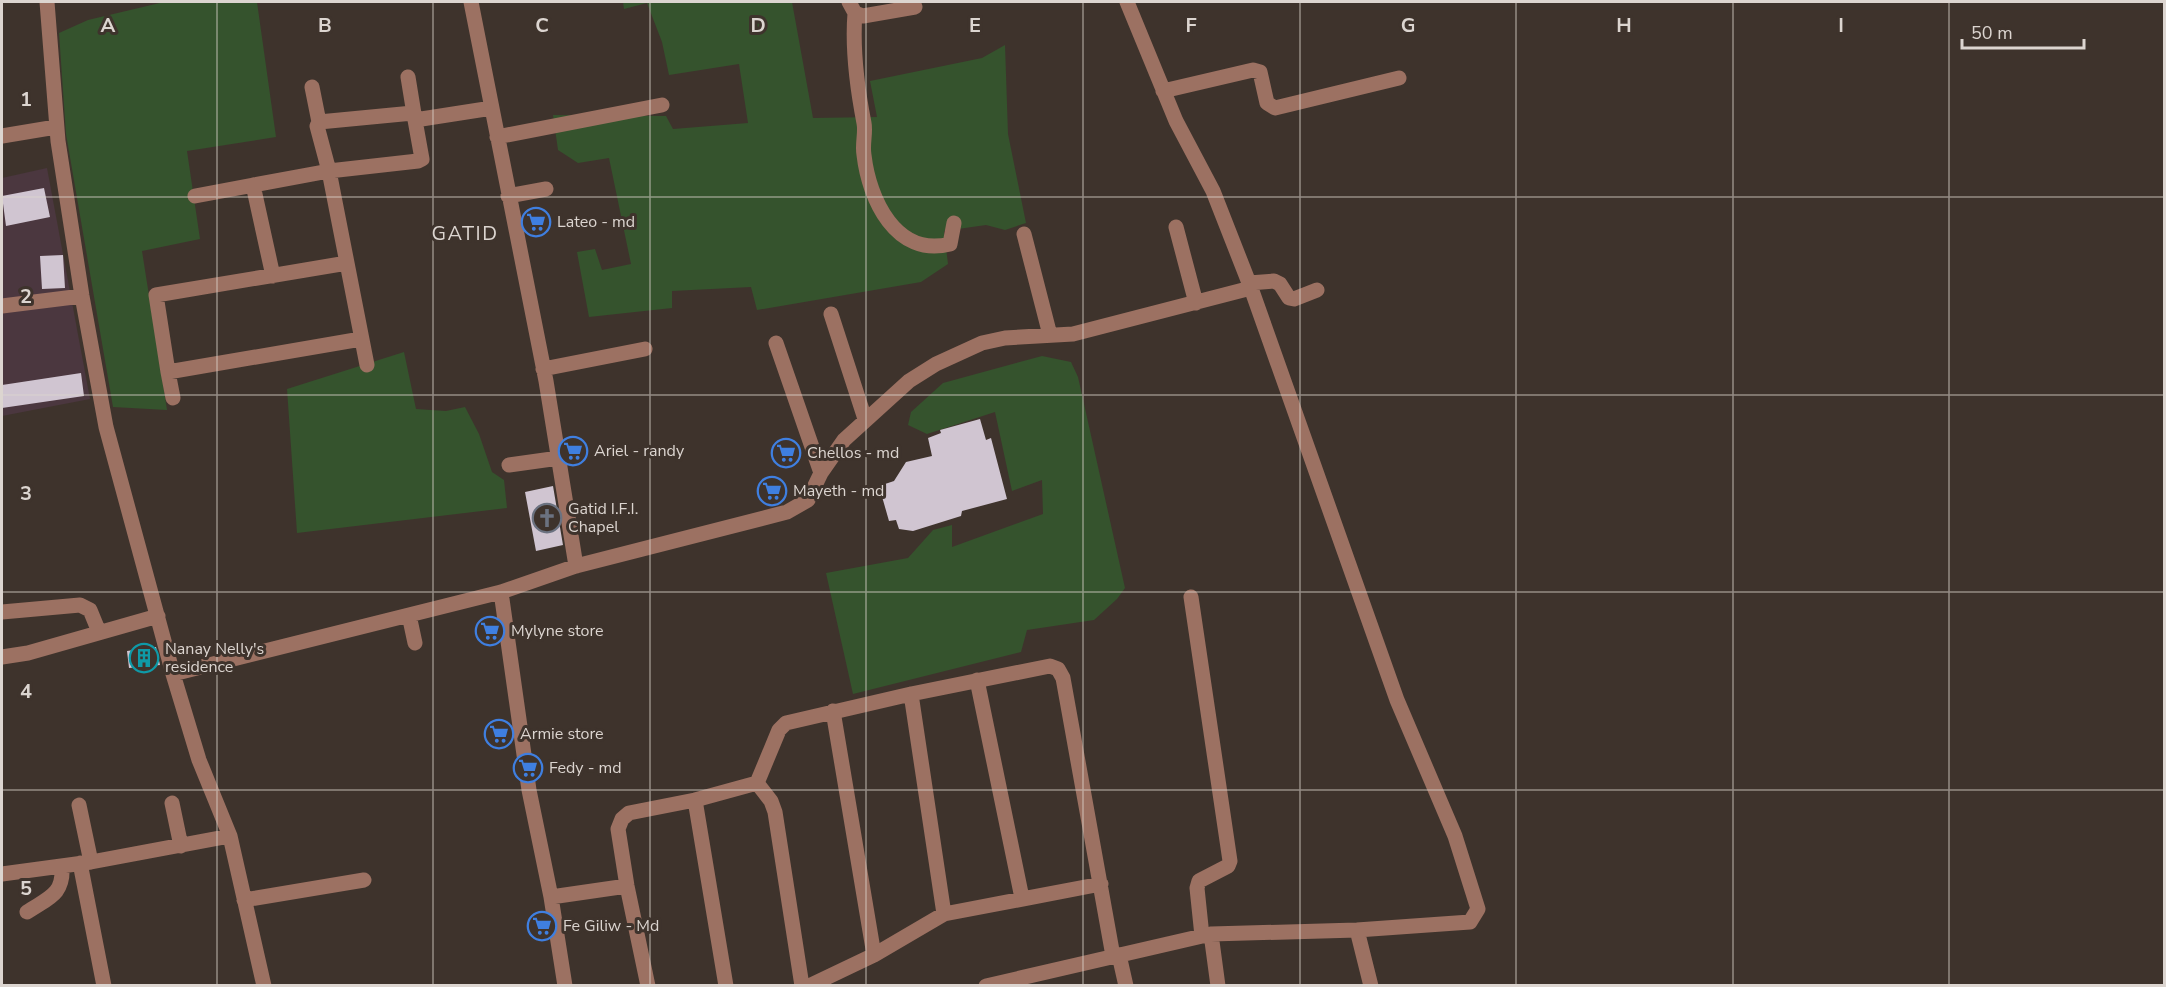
<svg xmlns="http://www.w3.org/2000/svg" width="2166" height="987" font-family="'Nunito Sans',sans-serif">
<rect width="100%" height="100%" fill="#3e332c"/>
<path fill="#4b373f" d="M47,168L90,399L2,416V178Z"/>
<path fill="#35532d" d="M164,2H257L276,137L187,151L200,239L142,251L167,410L113,407L66,134L59,33L88,20Z
M623,2H792L813,118L877,117L870,81L982,58L1005,45L1008,134L1026,223L1005,230L986,225L944,231L948,264L921,282L757,310L751,287L672,291V308L589,317L577,252L595,249L602,270L631,264L609,158L578,163L558,150L553,115L666,116L673,129L748,123L739,64L669,75L662,42L647,3L624,9Z
M404,352L416,409L446,411L465,407L479,434L492,472L504,480L507,508L297,533L287,389Z
M1042,356L1071,362L1078,377L1125,588L1117,599L1094,620L1027,630L1021,652L853,694L826,573L908,558L933,530L952,525V547L1043,514L1042,480L1012,491L995,412L927,434L908,425L911,412L943,383Z"/>
<path fill="#d0c5d1" d="M44,188L50,217L6,226L2,196Z
M63,255L65,288L42,289L40,256Z
M81,373L84,396L2,408V385Z
M980,419L986,440L991,438L1007,499L962,511L961,516L913,531L899,529L896,520L889,521L879,486L894,481L906,462L932,456L928,438L941,433L940,430Z
M553,486L563,545L536,551L525,492Z
M156,647L160,665L129,668L127,651Z"/>
<g fill="none" stroke-linecap="round" stroke-linejoin="round">
<path stroke="#9c7162" stroke-width="15" d="M47,2L58,141L82,296L106,427L173,674L199,760L230,836L264,986
M471,2L546,381L576,566
M849,2L855,13L863,16L915,7
M855,13C852,50 857,87 864,123C866,133 862,144 864,155C869,199 896,258 950,244L954,223
M408,77L415,120
M312,87L319,122
M1163,91L1253,70L1260,72L1267,103L1275,108L1399,78
M2,136L56,127
M497,137L662,105
M253,185L273,276
M195,196L329,171L418,161L422,159L415,120L492,108
M508,196L546,189
M1176,227L1196,303
M1024,234L1050,335
M347,263L156,295L168,372L361,339
M1249,283L1274,281L1280,284L1289,298L1294,299L1317,290
M2,306L82,296
M831,314L865,419
M776,343L821,473
M367,365L329,171L317,126L319,122L413,113
M543,369L645,349
M168,372L173,398
M509,465L559,458
M501,592L529,790L551,897L565,986
M1191,597L1230,861L1228,866L1199,881L1197,888L1202,936
M2,612L80,605L90,610L99,632
M409,615L415,643
M2,657L28,653L158,616
M173,674L501,592L576,566L787,512L808,500L821,473L844,440L909,381L936,364L982,343L1005,338L1073,334L1251,288
M977,680L1022,898
M911,694L944,914
M833,711L874,955
M757,783L771,801L775,812L802,986
M695,800L726,986
M172,803L181,846
M79,805L91,862
M80,863L104,986
M2,874L91,862L230,836
M551,897L627,886
M244,900L364,880
M27,912C48,898 64,895 62,866
M1357,930L1371,986
M1211,934L1218,986
M1119,955L1126,986
M648,986L627,886L618,829L622,819L629,813L695,800L757,783L779,730L786,723L911,694L1050,666L1058,669L1063,678L1113,956
M809,986L874,955L944,914L1101,884
M986,986L1211,934L1357,930L1470,922L1478,909L1455,836L1397,700L1251,288L1213,191L1176,121L1127,2"/>
</g>
<path fill="none" stroke="#dcd5d0" stroke-width="1.5" stroke-opacity="0.55" d="M217,2V986M433,2V986M650,2V986M866,2V986M1083,2V986M1300,2V986M1516,2V986M1733,2V986M1949,2V986M2,197H2164M2,395H2164M2,592H2164M2,790H2164"/>
<defs>
<g id="supermarket-ring" transform="scale(1.5)"><circle r="9.5" fill="#3e332c" stroke="#3f7fe0" stroke-width="1.5"/><path d="M-6-5.5h2.5l.6 2H6L4.5 2H-2.5L-4.4-4H-6ZM-1.5 3.2a1.3 1.3 0 1 0 .1 0ZM3 3.2a1.3 1.3 0 1 0 .1 0Z" fill="#3f7fe0"/></g>
<g id="church-ring" transform="scale(1.5)"><circle r="9.5" fill="#3e332c" stroke="#6b7280" stroke-width="1.5"/><path d="M-1.2-6h2.4v3.5h3.3v2.4h-3.3V6h-2.4V-.1h-3.3v-2.4h3.3Z" fill="#6b7280"/></g>
<g id="building-ring" transform="scale(1.5)"><circle r="9.5" fill="#3e332c" stroke="#0f9aa8" stroke-width="1.5"/><path d="M-4-6H4V6H1V3H-1V6H-4ZM-2.5-4.3h1.7v1.8h-1.7ZM.8-4.3h1.7v1.8H.8ZM-2.5-1h1.7V.8h-1.7ZM.8-1h1.7V.8H.8Z" fill="#0f9aa8"/></g>
</defs>
<g fill-rule="evenodd">
<use href="#supermarket-ring" x="536" y="222"/>
<use href="#supermarket-ring" x="573" y="451"/>
<use href="#supermarket-ring" x="786" y="453"/>
<use href="#supermarket-ring" x="772" y="491"/>
<use href="#church-ring" x="547" y="518"/>
<use href="#supermarket-ring" x="490" y="631"/>
<use href="#building-ring" x="144" y="658"/>
<use href="#supermarket-ring" x="499" y="734"/>
<use href="#supermarket-ring" x="528" y="768"/>
<use href="#supermarket-ring" x="542" y="926"/>
</g>
<g text-anchor="middle" dominant-baseline="central" stroke-width="6" stroke-linejoin="round" paint-order="stroke">
<g font-size="16" fill="#dcd5d0" stroke="#3e332c" text-anchor="start">
<text x="557" y="222">Lateo - md</text>
<text x="594" y="451">Ariel - randy</text>
<text x="807" y="453">Chellos - md</text>
<text x="793" y="491">Mayeth - md</text>
<text x="568" y="509">Gatid I.F.I.<tspan x="568" dy="18">Chapel</tspan></text>
<text x="511" y="631">Mylyne store</text>
<text x="165" y="649">Nanay Nelly's<tspan x="165" dy="18">residence</tspan></text>
<text x="520" y="734">Armie store</text>
<text x="549" y="768">Fedy - md</text>
<text x="563" y="926">Fe Giliw - Md</text>
</g>
<g font-size="20" letter-spacing="1.5" fill="#dcd5d0" stroke="#3e332c">
<text x="465" y="233">GATID</text>
</g>
</g>
<g font-size="20" text-anchor="middle" font-weight="bold" fill="#dcd5d0" stroke="#3e332c" stroke-width="6" stroke-linejoin="round" paint-order="stroke">
<text x="108" y="32">A</text>
<text x="325" y="32">B</text>
<text x="542" y="32">C</text>
<text x="758" y="32">D</text>
<text x="975" y="32">E</text>
<text x="1191" y="32">F</text>
<text x="1408" y="32">G</text>
<text x="1624" y="32">H</text>
<text x="1841" y="32">I</text>
<text x="26" y="106">1</text>
<text x="26" y="303">2</text>
<text x="26" y="500">3</text>
<text x="26" y="698">4</text>
<text x="26" y="895">5</text>
</g>
<rect width="2166" height="987" fill="none" stroke="#dcd5d0" stroke-width="6"/>
<path d="M1962 39v9h122v-9" fill="none" stroke="#dcd5d0" stroke-width="3"/>
<text x="1971" y="39" font-size="18" fill="#dcd5d0" stroke="#3e332c" stroke-width="4.5" paint-order="stroke">50 m</text>
</svg>
